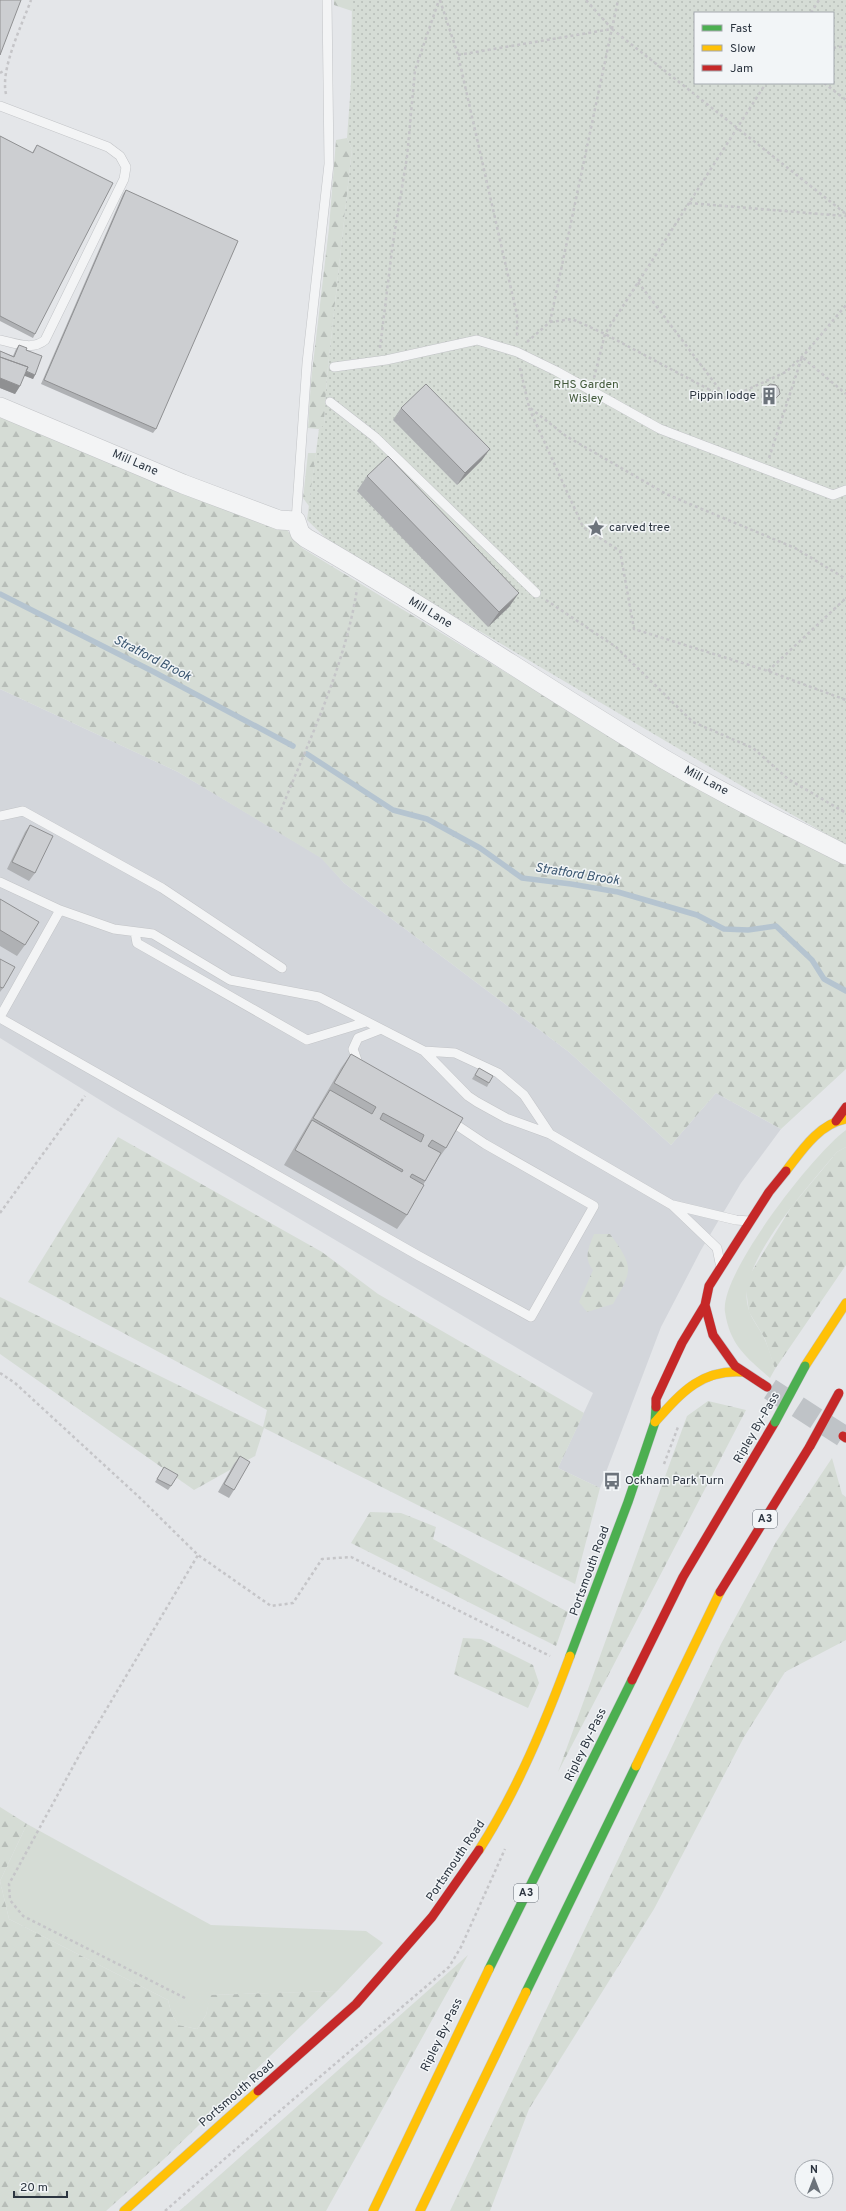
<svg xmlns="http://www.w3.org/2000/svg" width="846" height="2211" font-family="Overpass,sans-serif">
<defs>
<pattern id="forest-firs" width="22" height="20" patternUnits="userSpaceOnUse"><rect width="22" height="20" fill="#d5dcd5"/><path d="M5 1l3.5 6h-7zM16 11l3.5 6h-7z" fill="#b7bdb8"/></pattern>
<pattern id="garden-dots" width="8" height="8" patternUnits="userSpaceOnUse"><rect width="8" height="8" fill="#d5dcd5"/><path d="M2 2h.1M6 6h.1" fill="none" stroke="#b7bdb8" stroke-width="1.8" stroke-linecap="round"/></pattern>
</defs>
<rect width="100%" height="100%" fill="#e4e6e9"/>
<path fill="#d3d6db" d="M0,689L178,772L322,858L344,883L569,1052L671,1145L716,1093L781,1129L741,1183L701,1250L661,1327L600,1488L558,1468L593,1393L113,1108L0,1038Z"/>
<path fill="#d5dcd5" d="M846,1130V1147L837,1152C811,1183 740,1261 747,1302C749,1318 759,1326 765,1340C769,1349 772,1359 775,1369L770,1378C746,1357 730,1345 725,1312C719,1274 815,1152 846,1130Z
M27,1824L211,1925L366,1931L383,1943L337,1991L211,1995L206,2015L197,2029L178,2025L171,2012L168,2000L9,1919L0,1881Z"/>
<path fill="url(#forest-firs)" d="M334,0H352V11L334,5Z
M347,138L352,149L327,376L324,426L319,429L308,428L311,381L329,228L336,140Z
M0,417L286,529L302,548L510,675L731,804L846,865V1069L781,1129L716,1093L671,1145L569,1052L344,883L321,858L178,772L0,689Z
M308,453H316L309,506L303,498Z
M118,1137L322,1252L378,1294L584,1413L558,1468L600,1488L575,1584L264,1428L255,1456L194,1490L0,1354V1297L263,1427L267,1410L28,1282Z
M846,1147V1265L775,1369L765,1339L749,1312L746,1289L749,1276L792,1206L837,1152Z
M594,1234H610C634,1267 633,1270 613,1304L587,1312L579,1302L593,1270C583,1258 589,1247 594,1234Z
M708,1401L746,1410L558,1772L687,1416Z
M832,1458L842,1494L846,1497V1640L785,1672L744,1737L654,1909L529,2109L490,2211H450L721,1644L776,1542Z
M370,1512L401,1513L436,1527L433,1539L568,1612L556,1646L351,1543Z
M463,1638L481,1639L533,1665L539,1683L528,1708L454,1674Z
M0,1807L27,1824L0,1881L9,1919L168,2000L171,2012L178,2025L197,2029L206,2015L210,1995L337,1991L164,2159L106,2211H0Z
M468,1955L326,2211H179L185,2206Z"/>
<path fill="url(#garden-dots)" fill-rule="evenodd" d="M352,0H846V845L752,792L332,544L307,520L319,429L324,425L327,376L352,149L347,138L351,83ZM695,13H833V83H695Z"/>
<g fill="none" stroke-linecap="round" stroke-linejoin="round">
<path stroke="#b5c4d0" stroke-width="5.5" d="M0,594L154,672L293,746
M307,754L393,810L427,819L480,848L522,878L571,884L618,892L697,915L724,929L748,930L776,926L812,960L824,979L846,991"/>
<path stroke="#bfc3c7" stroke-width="22" stroke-dasharray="22 11" stroke-linecap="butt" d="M770,1389L843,1436"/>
<g stroke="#c2c4c7" stroke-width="10">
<path id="lane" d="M0,106L108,147L120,156L126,167L124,179L45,340C32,351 15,343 0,340
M334,367L386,360L477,340L517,352L556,371L660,429L833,495L846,490
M330,402L375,437L536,593
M296,521L307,363L329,164L327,0
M0,816L23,811L162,888L282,968
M0,882L60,910L114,929L153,934L230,980L319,997L424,1051L468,1096L477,1102L506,1118L550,1134L672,1205L717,1248L720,1263
M135,932L137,943L307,1040L366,1022
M0,1017L60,910
M0,1018L419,1256L531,1317L594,1206L485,1144L449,1120
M424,1051L455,1053L498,1073L524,1095L550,1134
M359,1066L353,1049L358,1038L381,1029
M673,1205L736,1220L749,1221"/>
</g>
<g stroke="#c2c4c7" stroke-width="20">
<path id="street" d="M0,407L183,484L279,520L296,521L300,533L306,538C427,607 542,686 662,758C722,793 784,824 846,855"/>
</g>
<g stroke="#c2c4c7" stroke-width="10">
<path id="fast" d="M570,1656L628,1502L655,1422L656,1407
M489,1969L632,1680
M526,1992L636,1766"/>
</g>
<g stroke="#c2c4c7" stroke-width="10">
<path id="slow" d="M786,1171C802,1150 819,1124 846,1119
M805,1366L846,1303
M655,1422C681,1393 701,1369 743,1372
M636,1766L720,1592
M479,1850C517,1791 545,1723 570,1656
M124,2211L258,2091
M373,2211L489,1969
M420,2211L526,1992"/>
</g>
<g stroke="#c2c4c7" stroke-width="10">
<path id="jam" d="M836,1121L846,1107
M767,1387L735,1366L713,1335L705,1305L709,1286L769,1192L786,1171
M656,1407V1399L682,1343L705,1305
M843,1436L846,1438
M720,1592L810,1446
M632,1680L683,1577L775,1422
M258,2091L356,2004L432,1917L479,1850"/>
</g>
<path stroke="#c5c5c8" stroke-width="2.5" stroke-dasharray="3 3" stroke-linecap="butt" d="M440,0L458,55L517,315V338
M811,13L819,0
M612,29L846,214
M833,48L846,46
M458,55L612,29L586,0
M0,73L5,70
M824,83L846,100
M6,94C0,69 22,25 31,0
M689,203L846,216
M638,282L726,398
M550,322L572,319L605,334L727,399L786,372L804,355L846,305
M527,342L550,322L618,0
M380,348L393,242L407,157L415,70L439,0
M520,368L529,407L566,436L666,494L795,548L846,579
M594,378L605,334L766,83
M529,408L583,527L620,551L634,629L768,671L846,700
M769,458L802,357L846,394
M546,600L616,647L693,722L753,748L788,779L846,813
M768,671L846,598
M281,810C310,738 345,666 357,589
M0,1213L85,1096
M0,1373L15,1383L139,1497L198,1555L271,1606L293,1603L322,1559L351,1557L550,1656
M664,1464L678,1427
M185,1998L23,1916L10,1900L9,1884L81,1752L198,1555
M165,2211L268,2121L449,1967L461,1947L505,1849"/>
<use href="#lane" stroke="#f3f4f5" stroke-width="9"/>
<use href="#street" stroke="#f3f4f5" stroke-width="19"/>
<use href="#fast" stroke="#4caf50" stroke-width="9"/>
<use href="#slow" stroke="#ffc107" stroke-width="9"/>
<use href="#jam" stroke="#c62828" stroke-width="9"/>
<g stroke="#b6b9bc" stroke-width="10" stroke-linecap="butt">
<path id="fast-bridge" d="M775,1422L805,1366"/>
</g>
<g stroke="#b6b9bc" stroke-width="10" stroke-linecap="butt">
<path id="jam-bridge" d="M810,1446L839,1393"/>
</g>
<use href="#fast-bridge" stroke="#4caf50" stroke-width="9"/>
<use href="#jam-bridge" stroke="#c62828" stroke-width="9"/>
</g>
<path fill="#afb1b4" d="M0,136L32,153L37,145L35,334L33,338L0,321Z
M126,190L156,429L153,433L41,384L123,194Z
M19,345L35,375L33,379L24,375L20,386L15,394L0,388V351L13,356L16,349Z
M764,389L780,394L772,403L764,402L761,397L762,392Z
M401,408L482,460L457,485L393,420Z
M367,476L509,607L488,627L357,491Z
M30,825L35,873L29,881L7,869L25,832Z
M0,899L25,945L17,956L0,946Z
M0,959L3,988L0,992Z
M351,1054L446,1148L438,1159L423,1185L407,1215L397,1229L284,1165L341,1068Z
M479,1068L489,1083L487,1087L472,1079Z
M240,1456L234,1490L229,1498L218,1492L234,1464Z
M164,1467L171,1486L168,1490L155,1482Z"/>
<path fill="#8f9092" d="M19,369L35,375L33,379L17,373Z
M0,378L20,386L15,394L0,388Z
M780,394L772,403L764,402L767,398Z
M490,449L482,460L457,485L465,473Z
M519,593L509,607L488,627L499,612Z"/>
<path fill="#ccced1" stroke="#8f9092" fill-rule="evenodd" d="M0,0H21L0,55Z
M0,136L33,153L37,145L113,183L35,334L0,316Z
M126,190L238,241L156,429L44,380Z
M19,345L27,348L26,350L42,356L35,375L26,371L28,367L0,357V351L14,357Z
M0,357L28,367L20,386L0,378Z
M426,384L490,449L465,473L401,408Z
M770,384L776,385L779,389L780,394L774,400L767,398L764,394V389Z
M388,456L519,593L499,612L367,476Z
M30,825L53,836L35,873L12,862Z
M0,899L39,922L25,945L0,930Z
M0,959L15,967L3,988L0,987Z
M351,1054L463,1118L446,1148L432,1140L428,1146L441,1153L425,1181L412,1174L410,1177L424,1185L407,1215L295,1150L312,1120L402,1172L403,1170L313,1118L330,1090L372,1114L376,1107L334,1083ZM383,1113L424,1135L421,1142L380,1119Z
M479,1068L493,1076L489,1083L475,1075Z
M240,1456L250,1462L234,1490L224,1484Z
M164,1467L178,1475L171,1486L157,1479Z"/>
<defs>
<g id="building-bare" transform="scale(1.38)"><path d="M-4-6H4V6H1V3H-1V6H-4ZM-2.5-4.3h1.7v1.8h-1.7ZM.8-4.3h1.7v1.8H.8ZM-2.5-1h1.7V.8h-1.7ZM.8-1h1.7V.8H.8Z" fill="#6c737b" stroke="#f2f5f7" stroke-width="2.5" paint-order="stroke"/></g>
<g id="sight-bare" transform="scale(1.38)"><path d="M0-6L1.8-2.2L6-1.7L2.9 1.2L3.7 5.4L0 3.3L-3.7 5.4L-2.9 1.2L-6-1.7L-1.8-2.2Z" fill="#6c737b" stroke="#f2f5f7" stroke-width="2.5" paint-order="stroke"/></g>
<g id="bus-bare" transform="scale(1.38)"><path d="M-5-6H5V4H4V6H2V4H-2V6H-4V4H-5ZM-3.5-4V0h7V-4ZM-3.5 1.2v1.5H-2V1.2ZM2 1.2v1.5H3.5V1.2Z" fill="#6c737b" stroke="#f2f5f7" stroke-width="2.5" paint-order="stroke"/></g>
</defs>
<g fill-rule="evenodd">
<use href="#building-bare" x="769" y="396"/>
<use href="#sight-bare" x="596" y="528"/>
<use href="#bus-bare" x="612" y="1481"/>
</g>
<g text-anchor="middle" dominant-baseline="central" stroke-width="3" stroke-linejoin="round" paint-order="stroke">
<g fill="#f2f5f7" stroke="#676f77" stroke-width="1">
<rect x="753" y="1510" width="24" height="18" rx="3"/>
<rect x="514" y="1884" width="24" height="18" rx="3"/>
</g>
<g font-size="11" font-weight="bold" fill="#2c3540">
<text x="765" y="1519">A3</text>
<text x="526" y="1893">A3</text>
</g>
<g font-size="12" fill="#435a3b" stroke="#f2f5f7">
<text x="586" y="385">RHS Garden<tspan x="586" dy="14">Wisley</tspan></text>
</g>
<g font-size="12" fill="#2c3540" stroke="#f2f5f7" text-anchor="start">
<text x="756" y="396" text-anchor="end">Pippin lodge</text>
<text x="609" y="528">carved tree</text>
<text x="625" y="1481">Ockham Park Turn</text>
</g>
<g font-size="12" fill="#2c3540" stroke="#f2f5f7">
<text transform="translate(135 463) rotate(23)">Mill Lane</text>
<text transform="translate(430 613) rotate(31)">Mill Lane</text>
<text transform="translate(706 781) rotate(28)">Mill Lane</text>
<text transform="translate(757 1428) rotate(-60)">Ripley By-Pass</text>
<text transform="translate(590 1571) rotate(-70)">Portsmouth Road</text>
<text transform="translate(586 1745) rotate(-64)">Ripley By-Pass</text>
<text transform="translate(456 1861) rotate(-56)">Portsmouth Road</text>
<text transform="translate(442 2035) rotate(-64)">Ripley By-Pass</text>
<text transform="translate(237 2094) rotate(-41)">Portsmouth Road</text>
</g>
<g font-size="13" font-style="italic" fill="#3a5670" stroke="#f2f5f7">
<text transform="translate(152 659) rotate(27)">Stratford Brook</text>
<text transform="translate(577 875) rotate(9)">Stratford Brook</text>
</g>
</g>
<rect x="694" y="12" width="140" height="72" fill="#f2f5f7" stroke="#a3a8ae"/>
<rect x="702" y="25" width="20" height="6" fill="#4caf50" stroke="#a3a8ae"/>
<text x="730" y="32" font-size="12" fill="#2c3540">Fast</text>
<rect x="702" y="45" width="20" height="6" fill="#ffc107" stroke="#a3a8ae"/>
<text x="730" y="52" font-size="12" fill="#2c3540">Slow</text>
<rect x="702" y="65" width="20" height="6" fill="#c62828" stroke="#a3a8ae"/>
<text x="730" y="72" font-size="12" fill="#2c3540">Jam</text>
<g transform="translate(814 2179)"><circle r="19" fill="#f2f5f7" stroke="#a3a8ae"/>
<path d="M0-3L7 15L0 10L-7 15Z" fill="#6c737b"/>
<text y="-6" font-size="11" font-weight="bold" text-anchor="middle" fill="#2c3540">N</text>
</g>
<path d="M14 2191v6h53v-6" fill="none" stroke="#2c3540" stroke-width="2"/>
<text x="20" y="2191" font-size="12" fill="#2c3540" stroke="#f2f5f7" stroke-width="3" paint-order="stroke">20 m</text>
</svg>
